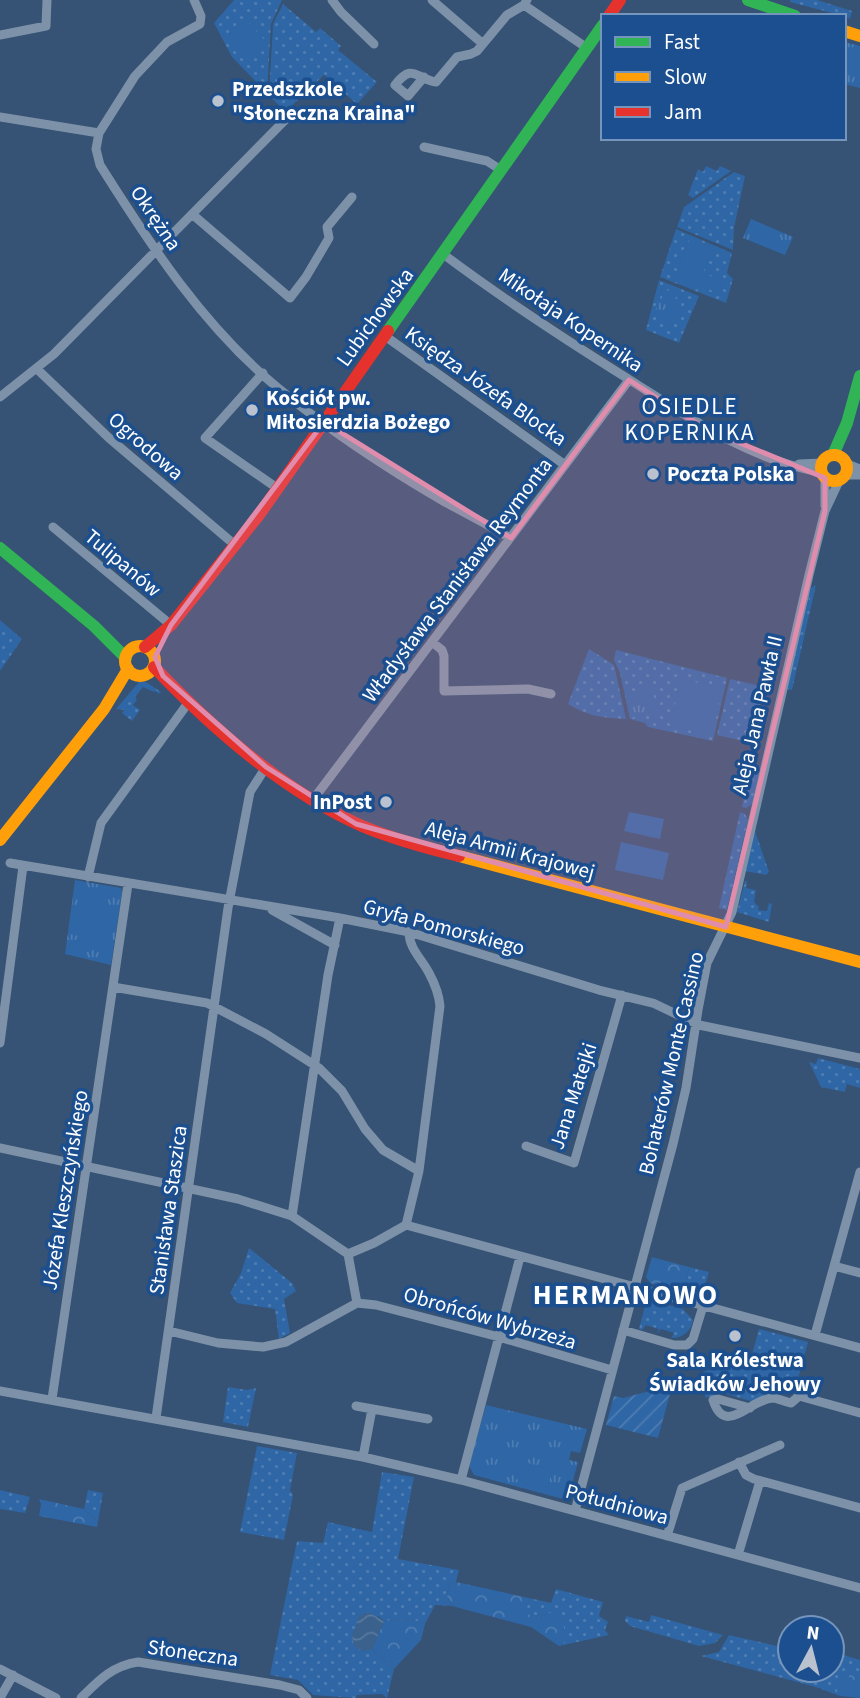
<svg xmlns="http://www.w3.org/2000/svg" width="860" height="1698" font-family="'Source Sans 3',sans-serif">
<defs>
<pattern id="grass-dots" width="8" height="8" patternUnits="userSpaceOnUse" patternTransform="scale(1.75)"><rect width="8" height="8" fill="#2f66a5"/><path d="M2 2h.1M6 6h.1" fill="none" stroke="#4e7db2" stroke-width="1.8" stroke-linecap="round"/></pattern>
<pattern id="forest-crowns" width="20" height="18" patternUnits="userSpaceOnUse" patternTransform="scale(1.75)"><rect width="20" height="18" fill="#2f66a5"/><path d="M2 6a3 3 0 1 1 6 0M12 15a3 3 0 1 1 6 0" fill="none" stroke="#4e7db2"/></pattern>
<pattern id="park-tufts" width="24" height="20" patternUnits="userSpaceOnUse" patternTransform="scale(1.75)"><rect width="24" height="20" fill="#2f66a5"/><path d="M3 7l-1-3M5 7V3M7 7l1-3M15 17l-1-3M17 17v-4M19 17l1-3" fill="none" stroke="#4e7db2"/></pattern>
<pattern id="garden-furrows" width="10" height="10" patternUnits="userSpaceOnUse" patternTransform="scale(1.75)"><rect width="10" height="10" fill="#2f66a5"/><path d="M-1 1l2-2M0 10L10 0M9 11l2-2" fill="none" stroke="#4e7db2"/></pattern>
<pattern id="water-waves" width="16" height="10" patternUnits="userSpaceOnUse" patternTransform="scale(1.75)"><rect width="16" height="10" fill="#3b618d"/><path d="M0 5q4-4 8 0t8 0" fill="none" stroke="#58799e"/></pattern>
</defs>
<rect width="100%" height="100%" fill="#365274"/>
<path fill="url(#grass-dots)" d="M234,0H282L271,24L267,93L232,57L214,23Z
M790,0H817L852,11L850,19L844,16L790,2Z
M283,4L316,32L320,28L341,46L338,50L377,82L357,104L324,75L285,112L269,95L273,24Z
M706,166L717,171L720,166L731,171L693,198L688,195L698,169L703,172Z
M734,172L745,176L734,228L733,250L677,227L684,207Z
M676,229L732,253L727,273L733,279L726,303L660,277Z
M659,280L699,296L679,343L646,330Z
M816,585L792,690L787,689L811,588Z
M0,620L22,639L0,671Z
M589,649L614,665L626,719C604,718 587,716 568,704Z
M616,650L727,678L713,741L648,727L645,723L630,719L620,673L614,660Z
M730,679L765,687L754,734L748,735L743,741L717,735Z
M139,682H146L161,692L159,694L155,691L154,692L143,687L135,697L137,700L133,705L140,710L132,721L122,713L125,710L116,709Z
M752,758L760,768L752,804L746,808L742,807Z
M740,812L745,814L748,820L727,910L719,908Z
M755,831L769,872L766,875L745,871Z
M745,881H747L746,888L756,890L754,902L759,907L758,910L767,911L769,903L772,904L769,922L737,912Z
M818,1058L860,1069V1088L847,1084L845,1092L821,1087L809,1062L816,1064Z
M249,1248L292,1283L296,1291L284,1299L290,1333L279,1339L275,1309L237,1303L230,1293L241,1273Z
M689,1267L709,1272L701,1298L683,1292Z
M650,1300L683,1309L693,1320C691,1332 682,1338 671,1338L674,1333L661,1329L656,1334L659,1329L646,1325L642,1330L639,1329L646,1302Z
M759,1329L808,1342L796,1386L754,1402L720,1392L706,1398L701,1385L703,1372L727,1364L748,1369Z
M228,1387L247,1390L256,1388L248,1427L223,1422Z
M257,1446L297,1453L290,1490L293,1495L284,1540L240,1532Z
M382,1472L414,1477L398,1559L459,1570L456,1582L449,1585L447,1596L452,1606L435,1605L425,1624L411,1619L384,1621L378,1616L362,1651L372,1649L394,1669L387,1698L382,1694L357,1695L356,1698L313,1695L298,1680L270,1675L297,1541L323,1543L328,1522L372,1532Z
M0,1490L30,1497L25,1513L0,1509Z
M88,1490L103,1493L98,1522L84,1509Z
M556,1589L603,1602L599,1616L608,1622L605,1630L609,1635L559,1646L565,1641L549,1613L540,1617L525,1614L529,1598L551,1603Z
M651,1615L723,1635L715,1643L699,1646L630,1626L625,1621L626,1616L649,1622Z
M729,1635L790,1649V1670H832V1659L838,1661L840,1654L860,1660V1675H854L837,1690L840,1696L816,1687L701,1656L719,1652Z"/>
<path fill="url(#forest-crowns)" d="M652,1257L689,1267L683,1292L650,1283L646,1277Z
M39,1499L84,1509L98,1522L97,1527L39,1516L41,1504Z
M456,1582L529,1598L526,1614L540,1617L549,1613H558L564,1627L565,1641L559,1646L531,1627L452,1606L447,1596L449,1585Z
M411,1619L425,1624L421,1640L394,1669L372,1649L384,1621Z
M854,1675H860V1698L840,1696L837,1690L840,1682Z"/>
<path fill="url(#park-tufts)" d="M844,42L860,46V88L844,84Z
M751,219L793,237L785,255L743,238Z
M671,289L678,295L673,301L678,314L675,321L668,323L660,320L656,309L665,292Z
M651,687L658,711L630,718L625,694Z
M75,880L121,888L122,892L111,965L65,954Z
M486,1405L587,1429L580,1453L571,1451L569,1460L578,1462L569,1496L563,1499L474,1475L469,1466Z"/>
<path fill="url(#garden-furrows)" d="M661,1388L671,1390L658,1438L606,1425L614,1396L623,1398Z"/>
<path fill="#2f66a5" d="M245,19L269,45L253,60L229,35Z
M690,238L713,247L703,273L723,281L718,293L698,285L696,290L673,281Z
M681,679L722,688L711,735L670,726Z
M629,812L664,819L660,839L624,831Z
M621,842L669,853L663,880L615,870Z
M74,910L115,917L110,943L70,934Z
M521,1461L552,1470L548,1487L516,1479Z"/>
<path fill="url(#water-waves)" d="M368,1612L384,1621L372,1649L363,1651L354,1646L352,1636L359,1616Z"/>
<g fill="none" stroke-linecap="round" stroke-linejoin="round">
<path stroke="#7d92a8" stroke-width="9" d="M194,0L201,16L200,24L167,42L135,76L99,133L96,149L100,165C151,246 204,327 278,388C330,431 388,469 445,502C467,514 489,525 510,538
M332,0L341,12L374,44
M432,0L483,44
M524,5L587,48
M0,35L46,26L47,0
M424,77L408,96L395,85C413,62 416,79 436,82L457,57L471,54L477,51L507,15L524,5L527,0
M0,117L99,133
M424,147L487,161L501,170
M192,214L290,298L306,277L329,238L327,227L352,197
M443,254C503,299 566,340 630,380C690,418 749,460 821,472
M385,336L565,465
M37,369L109,438L235,545
M263,373L205,438L277,488
M0,397L54,354L288,117
M799,464L822,463
M847,464L860,469
M846,475H860
M825,506V478
M53,527L171,625
M432,642L442,650L444,656V691L528,689L551,694
M312,801L629,380
M10,863L340,918L409,932L599,990L653,1003L699,1025L860,1058
M88,877L101,823L188,703
M272,910L335,945
M113,987L207,1003L266,1034L319,1068L342,1091L365,1129L383,1150L419,1171
M0,1043L23,866
M526,1146L574,1163L622,995
M0,1148L238,1199L292,1216L348,1254L374,1243L406,1225L860,1348
M292,1216L328,975L340,918
M406,1225L419,1171L440,1006C439,995 435,984 429,973C422,959 409,949 409,932
M348,1254L357,1303
M834,1266L860,1273
M623,1330L674,1345H687L693,1339L703,1306
M169,1331L218,1343L263,1347L286,1342L357,1303L376,1305L499,1337L612,1370
M815,1335L860,1172
M0,1391L363,1457L461,1480L860,1588
M52,1399L128,884
M356,1406L428,1419
M750,1408L718,1399L713,1400C725,1438 750,1398 774,1398C779,1399 786,1402 791,1403L799,1396L860,1413
M156,1418L228,908L250,792L266,767
M363,1457L372,1409
M739,1462L746,1475L754,1479L860,1508
M461,1480L520,1257
M575,1511L673,1144L686,1088L698,1010L707,963L732,912L809,575L825,511L839,481
M667,1536L682,1488L780,1445
M738,1555L760,1481
M0,1669L56,1698
M0,1698L13,1675
M81,1698C99,1680 112,1666 138,1662L280,1685L299,1690L307,1698"/>
<path stroke="#30b455" stroke-width="12" d="M748,0L795,16
M388,331L603,25
M833,455L847,423L860,376
M0,548L94,626L126,658"/>
<path stroke="#ff9f0a" stroke-width="12" d="M844,31L860,36
M821 468a13 13 0 1 1 26 0a13 13 0 1 1-26 0Z
M125 661a15 15 0 1 1 30 0a15 15 0 1 1-30 0Z
M0,840L104,709L128,669
M459,856L860,962"/>
<path stroke="#e5322d" stroke-width="12" d="M609,16L620,0
M145,647L171,625L259,515L388,331
M154,667C211,727 285,792 362,826C393,839 426,848 459,856"/>
</g>
<path fill="#e08cad" fill-opacity="0.2" stroke="#e08cad" stroke-width="5" stroke-linejoin="round" d="M629,380L706,429L825,478V511L726,927L356,824L266,767L163,676L155,657L171,625L324,422L511,538Z"/>
<g fill="#b9c2ce" stroke="#1b4f8f" stroke-width="2.5">
<circle cx="218" cy="101" r="7"/>
<circle cx="252" cy="410" r="7"/>
<circle cx="653" cy="474" r="7"/>
<circle cx="386" cy="802" r="7"/>
<circle cx="735" cy="1336" r="7"/>
</g>
<g text-anchor="middle" dominant-baseline="central" stroke-width="7" stroke-linejoin="round" paint-order="stroke">
<g font-size="21" font-weight="bold" fill="#fff" stroke="#1b4f8f" text-anchor="start">
<text x="232" y="89">Przedszkole<tspan x="232" dy="24">"Słoneczna Kraina"</tspan></text>
<text x="266" y="398">Kościół pw.<tspan x="266" dy="24">Miłosierdzia Bożego</tspan></text>
<text x="667" y="474">Poczta Polska</text>
<text x="372" y="802" text-anchor="end">InPost</text>
<text x="735" y="1360" text-anchor="middle">Sala Królestwa<tspan x="735" dy="24">Świadków Jehowy</tspan></text>
</g>
<g font-size="21" fill="#fff" stroke="#1b4f8f">
<text transform="translate(156 218) rotate(56)">Okrężna</text>
<text transform="translate(375 317) rotate(-54)">Lubichowska</text>
<text transform="translate(571 320) rotate(34)">Mikołaja Kopernika</text>
<text transform="translate(486 386) rotate(35)">Księdza Józefa Blocka</text>
<text transform="translate(146 446) rotate(41)">Ogrodowa</text>
<text transform="translate(123 563) rotate(40)">Tulipanów</text>
<text transform="translate(457 580) rotate(-53)">Władysława Stanisława Reymonta</text>
<text transform="translate(757 715) rotate(-77)">Aleja Jana Pawła II</text>
<text transform="translate(510 850) rotate(15)">Aleja Armii Krajowej</text>
<text transform="translate(444 927) rotate(15)">Gryfa Pomorskiego</text>
<text transform="translate(671 1063) rotate(-77)">Bohaterów Monte Cassino</text>
<text transform="translate(573 1096) rotate(-72)">Jana Matejki</text>
<text transform="translate(65 1190) rotate(-81)">Józefa Kleszczyńskiego</text>
<text transform="translate(168 1210) rotate(-82)">Stanisława Staszica</text>
<text transform="translate(490 1318) rotate(16)">Obrońców Wybrzeża</text>
<text transform="translate(617 1504) rotate(15)">Południowa</text>
<text transform="translate(193 1653) rotate(8)">Słoneczna</text>
</g>
<g font-size="23" letter-spacing="2" fill="#fff" stroke="#1b4f8f">
<text x="690" y="406">OSIEDLE<tspan x="690" dy="26">KOPERNIKA</tspan></text>
</g>
<g font-size="28" font-weight="bold" letter-spacing="2" fill="#fff" stroke="#1b4f8f">
<text x="626" y="1295">HERMANOWO</text>
</g>
</g>
<rect x="601" y="14" width="245" height="126" fill="#1b4f8f" stroke="#7695bc" stroke-width="2"/>
<rect x="615" y="37" width="35" height="10" fill="#30b455" stroke="#7695bc" stroke-width="2"/>
<text x="664" y="49" font-size="21" fill="#ffffff">Fast</text>
<rect x="615" y="72" width="35" height="10" fill="#ff9f0a" stroke="#7695bc" stroke-width="2"/>
<text x="664" y="84" font-size="21" fill="#ffffff">Slow</text>
<rect x="615" y="107" width="35" height="10" fill="#e5322d" stroke="#7695bc" stroke-width="2"/>
<text x="664" y="119" font-size="21" fill="#ffffff">Jam</text>
<g transform="translate(811 1649) rotate(7)"><circle r="33" fill="#1b4f8f" stroke="#7695bc" stroke-width="2"/>
<path d="M0-5L12 26L0 18L-12 26Z" fill="#b9c2ce"/>
<text y="-10" font-size="19" font-weight="bold" text-anchor="middle" fill="#ffffff">N</text>
</g>
</svg>
